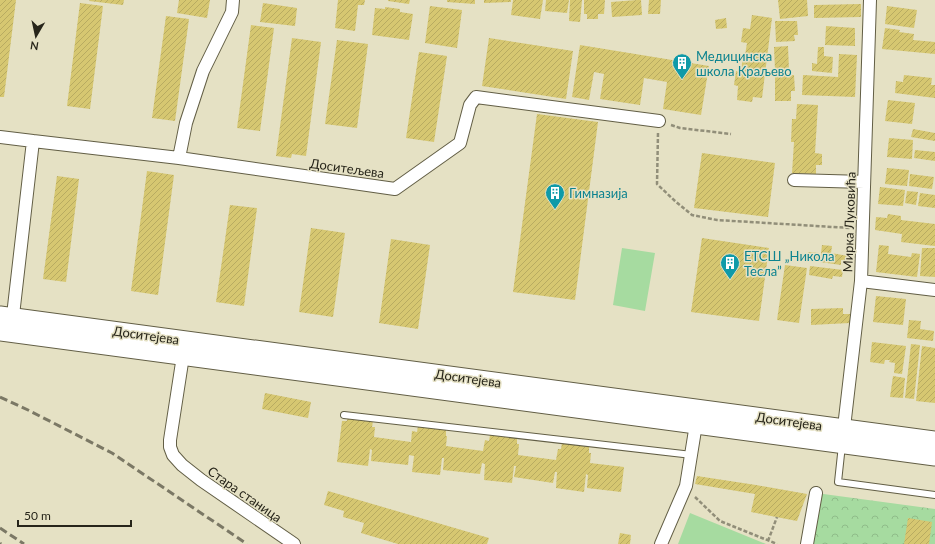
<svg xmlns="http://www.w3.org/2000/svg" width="935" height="544" font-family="Lato,sans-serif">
<defs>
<pattern id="park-crowns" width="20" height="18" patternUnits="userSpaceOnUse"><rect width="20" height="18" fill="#a6dba0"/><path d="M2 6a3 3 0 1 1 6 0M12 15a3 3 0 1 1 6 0" fill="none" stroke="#8fbc89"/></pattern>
<pattern id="building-hatch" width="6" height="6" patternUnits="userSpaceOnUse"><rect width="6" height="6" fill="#d6c771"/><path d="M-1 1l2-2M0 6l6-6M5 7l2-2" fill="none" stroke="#b8ab61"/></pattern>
</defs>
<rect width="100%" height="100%" fill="#e5e1c4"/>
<path fill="url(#park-crowns)" d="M816,493L935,509V544H807Z"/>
<path fill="#a6dba0" d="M622,248L655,253L645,311L613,305Z
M690,513L766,544H678Z"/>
<path fill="url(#building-hatch)" d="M0,0H16L4,97H0Z
M90,0H124L123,5L89,1Z
M179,0H210L207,18L177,13Z
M338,0H365L364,5H358L355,31L335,28Z
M388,0H410L409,4L388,1Z
M447,0H475V4L447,2Z
M484,0H511V2L484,3Z
M513,0H543L540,19L511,15Z
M546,0H569L567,13L545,11Z
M570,0H582L580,22L569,21Z
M584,0H605L604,14H598V19H587V14H584Z
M637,0H641L642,15L612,17L611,2Z
M649,0H661L660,14H648Z
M778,0H807L808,16L780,19Z
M80,3L103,6L90,109L67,106Z
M263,3L297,8L295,26L260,22Z
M861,4V17L814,18V5Z
M430,6L462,10L457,48L425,43Z
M887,6L917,10L914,28L885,24Z
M385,7L400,9V12L413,14L409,40L372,35L375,8L385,9Z
M752,15L772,18L762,98L753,97L752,102L737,100L738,86L734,85L736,71L741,72L743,54L745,55L747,43L741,42L743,28L750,29Z
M166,16L189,19L175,121L152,118Z
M726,18L727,28L716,29L715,20Z
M775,21H797L798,35H794L795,41L776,42Z
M251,25L274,28L260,131L237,128Z
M826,26L855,28V46L825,45Z
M885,28L900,30L899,32L914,34L913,40L935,42V54L882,49Z
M292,38L321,42L306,156L292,154L291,158L276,156Z
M489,38L573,51L566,99L482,86Z
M337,40L368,44L357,128L325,124Z
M580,45L709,66L701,115L663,109L667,82L644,78L640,105L600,99L604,74L594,72L589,100L572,97Z
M788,46L789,70H775L774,47Z
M818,47H824V56L833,57L832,73L812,71V63L817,64Z
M419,52L447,56L434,142L406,138Z
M839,54L857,55L855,97L802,95L803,75L838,77Z
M775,75H794L795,91H791V101H775Z
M904,75L932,78L931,85H935V98L895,93L896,81L903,82Z
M888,100L915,103L912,124L885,121Z
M797,104L818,105L815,153L822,154V165H816V174L792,173L794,142H791L792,119H796Z
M537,114L598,122L575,300L513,292Z
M913,129L935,133V141L911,137Z
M889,138L913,140L912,159L887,157Z
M915,150L935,152V161L914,158Z
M702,153L775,163L768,217L694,208Z
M887,168L909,170L907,186L885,184Z
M147,171L174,175L158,295L131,291Z
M910,174L934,177L932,189L909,186Z
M57,176L79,179L66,282L43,279Z
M880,187L905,190L903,206L878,204Z
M907,191L918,192L916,205L905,203Z
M920,193L935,195V208L918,206Z
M230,205L257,208L244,306L216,302Z
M888,214L901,216V220L935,224V246L901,242L902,234L875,230L876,217L887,218Z
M311,228L345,233L333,317L299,312Z
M702,238L769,248L759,321L691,312Z
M391,239L430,245L418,329L379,323Z
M822,245L832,246L831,253L848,256L847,261L841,260V265L820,262Z
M879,245L889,246L888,254L911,257L912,253L920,254L917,277L876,272Z
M922,248H935V277L920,276Z
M808,252L819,253L818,260H808Z
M785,265L807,268L799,323L777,320Z
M810,266L843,270L842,277L833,276L832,279L809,275Z
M876,296L906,299L903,325L873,322Z
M843,308V314H850V323L811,325V309Z
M909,320L921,321L920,329L934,331L933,341L907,338Z
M872,342L906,346L902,374L894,373L895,363L889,362L890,360H885L884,364L870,362Z
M911,344L920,345L914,399L905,398Z
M922,346L935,348V403L916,401Z
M893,376L905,378L903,398L890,397Z
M265,393L311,402L308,418L262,409Z
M347,418L373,421L372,427H375L374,437L411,442L412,431L417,432L418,426L446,430V436H447L446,446L483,451L485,440L489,441L490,435L517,438V444H519L518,455L556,460L558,449H561L562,443L589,447V453H591L590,463L624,467L621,492L587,488L588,475L586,474L584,492L556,488L557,472H555L553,483L514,477L516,466H514L512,483L484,480L485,464L482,463L480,474L443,470L444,458H442L440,475L412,472L414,456L409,455L408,465L371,461L372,450L370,449L368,466L337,462L342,421H347Z
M697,476L756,485L807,494L797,521L751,512L755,494L695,484Z
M328,491L489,538L487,544H398L361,533L364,523L343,517L344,511L324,505Z
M908,518L932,522L929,544H904Z
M620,533L631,535L630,544H618Z"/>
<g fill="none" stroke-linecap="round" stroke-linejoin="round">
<g stroke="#625e45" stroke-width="8">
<path id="service" d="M344,415L692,455
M842,445L838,482L935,495"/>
</g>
<g stroke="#625e45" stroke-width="14">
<path id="minor" d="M0,137L33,141
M179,158L186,123L203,71L232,12L233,0
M794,180L864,182
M861,281L935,290
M12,324L33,141L179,158L395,189L460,143L470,105L476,97L659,121
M183,356L170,440V447L173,455L182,465L201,480L294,544
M843,436L861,281L870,0
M661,544L686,486L696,424
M807,544L816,493"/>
</g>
<g stroke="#625e45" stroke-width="21">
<path id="primary" d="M0,316L935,441
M0,331L935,456"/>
</g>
<path stroke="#918e79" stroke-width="2.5" stroke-dasharray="4 2" stroke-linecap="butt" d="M671,125L680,128L731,134
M658,133L657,184L675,201L692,215L717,220L850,228
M695,497L720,521L777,544
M768,541L777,517"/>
<use href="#service" stroke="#fff" stroke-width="6"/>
<use href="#minor" stroke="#fff" stroke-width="12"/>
<use href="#primary" stroke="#fff" stroke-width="19"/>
<path stroke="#7b7865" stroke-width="3" stroke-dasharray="8 4" stroke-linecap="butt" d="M0,397L28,410L112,453L247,544
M0,528L24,544
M0,543L1,544"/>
</g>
<defs>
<g id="building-pin" transform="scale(1)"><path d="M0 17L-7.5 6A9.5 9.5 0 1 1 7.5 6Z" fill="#0f9aa8" stroke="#e5e1c4"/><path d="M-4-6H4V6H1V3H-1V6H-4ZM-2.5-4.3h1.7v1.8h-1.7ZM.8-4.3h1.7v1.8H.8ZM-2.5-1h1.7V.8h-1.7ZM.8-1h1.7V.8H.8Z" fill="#fff"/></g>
</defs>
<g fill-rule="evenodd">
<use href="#building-pin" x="682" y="63"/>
<use href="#building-pin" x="555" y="193"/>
<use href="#building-pin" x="730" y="263"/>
</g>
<g text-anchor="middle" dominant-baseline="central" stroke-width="3" stroke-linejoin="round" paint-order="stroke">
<g font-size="13" fill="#0d838f" stroke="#e5e1c4" text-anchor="start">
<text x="696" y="56">Медицинска<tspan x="696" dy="15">школа Краљево</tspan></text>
<text x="569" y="193">Гимназија</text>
<text x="744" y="256">ЕТСШ „Никола<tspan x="744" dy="15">Тесла”</tspan></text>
</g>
<g font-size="13" fill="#27251a" stroke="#e5e1c4">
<text transform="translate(347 168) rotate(8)">Доситељева</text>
<text transform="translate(849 222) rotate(-88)">Мирка Луковића</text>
<text transform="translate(146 335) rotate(8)">Доситејева</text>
<text transform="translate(468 378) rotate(8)">Доситејева</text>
<text transform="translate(789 421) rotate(8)">Доситејева</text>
<text transform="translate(245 494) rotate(35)">Стара станица</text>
</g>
</g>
<g transform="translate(36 36) rotate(189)" stroke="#e5e1c4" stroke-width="3" paint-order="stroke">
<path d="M0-3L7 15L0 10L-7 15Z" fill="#27251a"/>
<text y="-6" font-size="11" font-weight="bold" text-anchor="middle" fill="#27251a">N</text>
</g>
<path d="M18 520v6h113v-6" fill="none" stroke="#27251a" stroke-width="2"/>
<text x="24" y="520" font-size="12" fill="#27251a" stroke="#e5e1c4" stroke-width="3" paint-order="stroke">50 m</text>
</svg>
